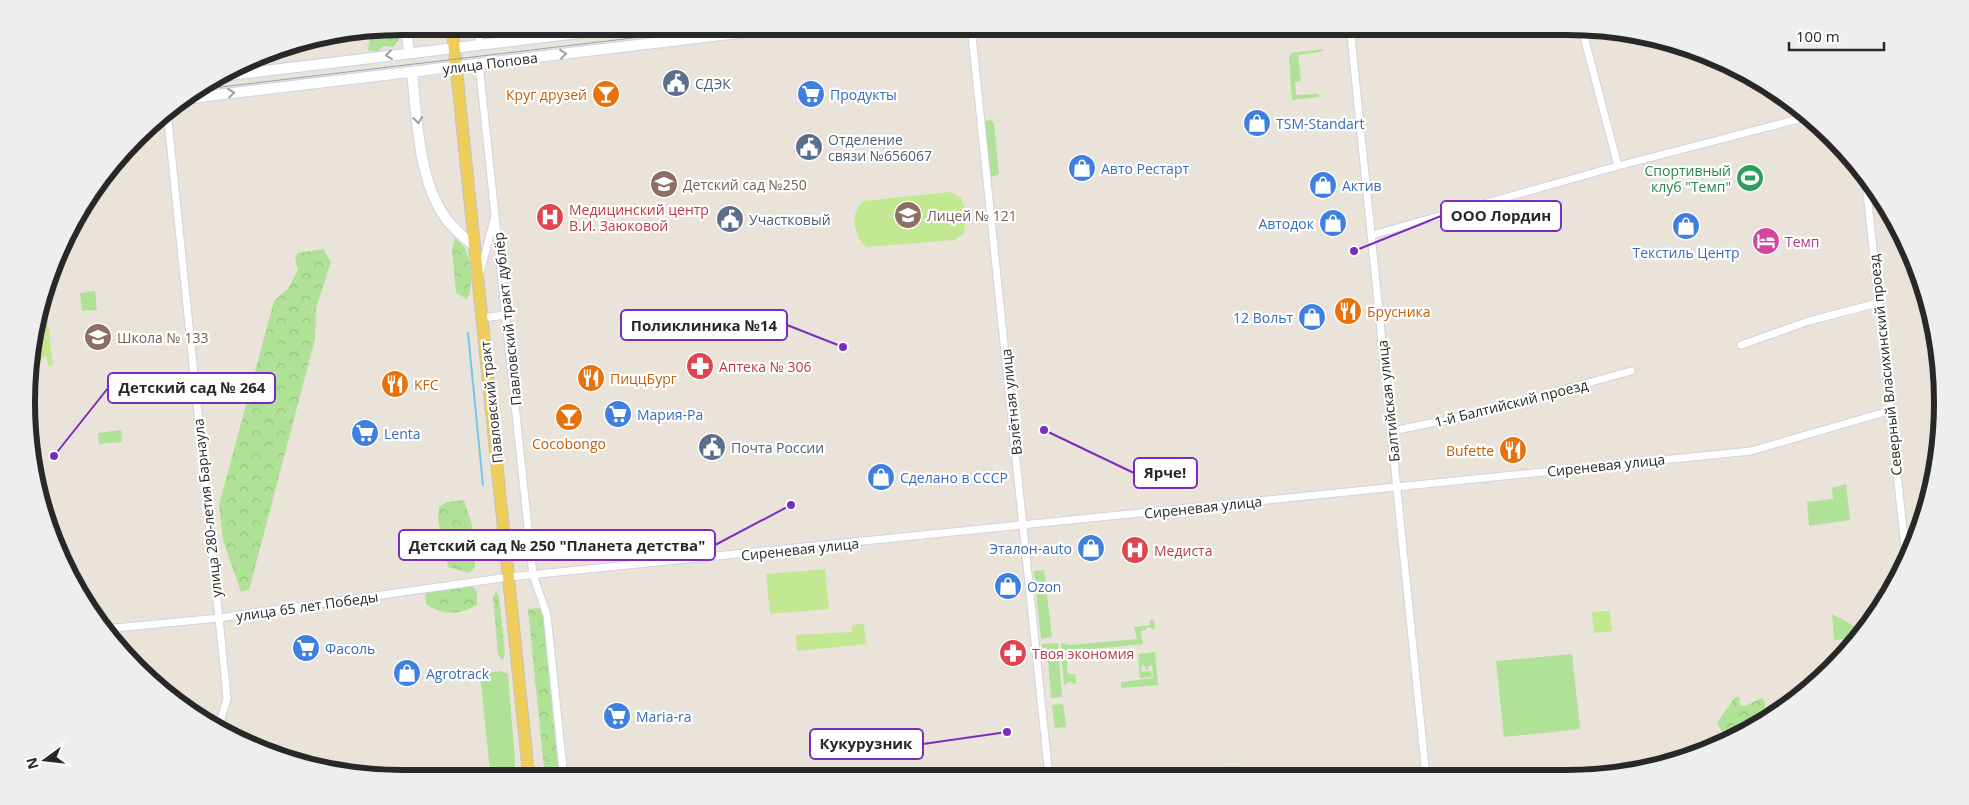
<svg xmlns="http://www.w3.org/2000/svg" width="1969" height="805" font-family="'Open Sans',sans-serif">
<defs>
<pattern id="forest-crowns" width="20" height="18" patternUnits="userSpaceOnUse" patternTransform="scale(1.25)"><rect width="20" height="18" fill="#afe196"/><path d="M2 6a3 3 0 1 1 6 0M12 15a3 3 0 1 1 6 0" fill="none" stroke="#97c181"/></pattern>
</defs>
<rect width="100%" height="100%" fill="#eae3d9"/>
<path fill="#afe196" d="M1325,49L1320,52L1298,55L1301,81L1295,82L1296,95L1319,94V97L1292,100L1289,57L1291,53Z
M991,120L994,124L999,174L992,177L989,175L984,126L986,121Z
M95,291L97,310L82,311L80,293Z
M121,430L122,442L99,444L98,433Z
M1846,484L1850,520L1809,526L1807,502L1833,499L1832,488Z
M1044,570L1052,637L1041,639L1034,571Z
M1832,614L1860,629L1856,638L1834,640Z
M1150,620H1154L1155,629L1146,627V630L1141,631L1143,644L1061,652V643L1070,645L1137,639L1134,627L1150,625Z
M1058,643L1062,697L1051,698L1047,648H1042L1041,644Z
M1141,647L1066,654L1068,674H1075L1076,684L1069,682L1064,685L1061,654Z
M1155,652L1158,685L1121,688V682L1153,678L1152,665L1148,666V670H1146L1145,666H1141L1142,672L1151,671L1152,677L1140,678L1138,654Z
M1572,654L1580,729L1504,737L1496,661Z
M500,671L508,674L515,761C515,777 505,778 492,775L490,772L480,674Z
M1063,704L1066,727L1055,728L1052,705Z"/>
<path fill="url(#forest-crowns)" d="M400,27V38L393,47L383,46L376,52L368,50L370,34Z
M455,238C458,241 462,244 464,247C471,257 474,290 467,299L456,293L452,250Z
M323,249L331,262L316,308L315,339L249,590L241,592L223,540L219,505L274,301L288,289L298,270L295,258L298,253Z
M464,500L475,535V567L469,573L448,567L438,520L439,507L447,502Z
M471,585L477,592V605C458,615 444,616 426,604L425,593L429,586Z
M496,592L499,596L505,654L502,660L498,655L493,597Z
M542,608L559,778H545L528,609Z
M1735,697H1739L1740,705L1745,706L1762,698L1765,702V708L1757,713L1762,718L1719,745L1724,735L1717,723Z"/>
<path fill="#c2e892" d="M950,192L961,198L967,214L964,233L955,240L867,247C853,237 849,212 864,201Z
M44,290L53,365L48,366L46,355L41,360L30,365V361C55,350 39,313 44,290Z
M825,569L829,609L770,614L766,574Z
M1610,611L1612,631L1594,633L1592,612Z
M864,624L866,644L797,651L796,635L852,632V625Z
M1235,766L1236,777H1189L1188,771Z"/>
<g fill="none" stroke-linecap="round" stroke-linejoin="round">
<path stroke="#6dc9ec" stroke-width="2" d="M468,333L483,485"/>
<g stroke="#cfd2e1" stroke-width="9">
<path id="street" d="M478,26L480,45
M971,26L1049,777
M1350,26L1426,776
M1582,29L1618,166
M479,64L533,575L547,615L564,778
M167,111L225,677L227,699L219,725
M1865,174L1906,557
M1372,235L1618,166L1810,116
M480,273L495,216
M482,318L506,315
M1741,345L1809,321L1878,303
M1392,431L1476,414L1631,371
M104,629L219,618L509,577L1751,451L1892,410"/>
</g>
<g stroke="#cfd2e1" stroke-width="12">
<path id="secondary" d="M406,26L409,53
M672,26L674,41
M412,72C417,116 418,180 445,217C452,228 465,238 475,247
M214,77L636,26
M183,99L797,26"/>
</g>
<g stroke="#c3c3c3" stroke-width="13">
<path id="primary" d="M452,26L529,778"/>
</g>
<use href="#street" stroke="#fff" stroke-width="7"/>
<use href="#secondary" stroke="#fff" stroke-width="10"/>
<use href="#primary" stroke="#eecd5b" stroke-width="11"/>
<path stroke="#9d9fb2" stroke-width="1" d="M196,90L733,26"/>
</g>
<defs><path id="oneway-chevron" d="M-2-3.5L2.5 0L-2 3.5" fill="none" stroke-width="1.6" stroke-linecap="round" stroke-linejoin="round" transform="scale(1.25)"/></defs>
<g stroke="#9e9e9e">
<use href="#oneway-chevron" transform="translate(563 54) rotate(-7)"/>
<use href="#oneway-chevron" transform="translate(389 55) rotate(173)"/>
<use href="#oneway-chevron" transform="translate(231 93) rotate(-7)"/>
<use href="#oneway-chevron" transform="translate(418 120) rotate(84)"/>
</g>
<defs>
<g id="civic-disc" transform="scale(1.4375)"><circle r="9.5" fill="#5c6f8a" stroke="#fff"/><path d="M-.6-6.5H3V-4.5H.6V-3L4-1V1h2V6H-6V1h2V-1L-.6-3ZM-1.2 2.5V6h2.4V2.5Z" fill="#fff"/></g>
<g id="bar-disc" transform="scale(1.4375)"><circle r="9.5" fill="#e8710a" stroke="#fff"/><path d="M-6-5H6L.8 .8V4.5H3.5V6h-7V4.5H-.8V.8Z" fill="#fff"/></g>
<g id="supermarket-disc" transform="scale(1.4375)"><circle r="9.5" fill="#3f7fe0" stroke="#fff"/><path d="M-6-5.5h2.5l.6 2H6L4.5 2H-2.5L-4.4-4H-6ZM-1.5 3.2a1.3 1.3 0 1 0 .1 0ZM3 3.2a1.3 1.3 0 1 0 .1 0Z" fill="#fff"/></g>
<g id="shop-disc" transform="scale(1.4375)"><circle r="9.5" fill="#3f7fe0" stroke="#fff"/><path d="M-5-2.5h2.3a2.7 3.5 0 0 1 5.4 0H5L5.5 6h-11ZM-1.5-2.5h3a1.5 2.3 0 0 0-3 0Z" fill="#fff"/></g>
<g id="stadium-disc" transform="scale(1.4375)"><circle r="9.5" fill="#2e9e5b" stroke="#fff"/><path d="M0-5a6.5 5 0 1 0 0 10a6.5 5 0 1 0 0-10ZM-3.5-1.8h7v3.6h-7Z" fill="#fff"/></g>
<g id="school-disc" transform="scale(1.4375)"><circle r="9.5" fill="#8d6e63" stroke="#fff"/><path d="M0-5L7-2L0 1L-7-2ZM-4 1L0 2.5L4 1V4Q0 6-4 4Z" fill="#fff"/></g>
<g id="hospital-disc" transform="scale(1.4375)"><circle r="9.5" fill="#e0444e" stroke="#fff"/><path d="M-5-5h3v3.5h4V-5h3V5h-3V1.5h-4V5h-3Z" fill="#fff"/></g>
<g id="hotel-disc" transform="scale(1.4375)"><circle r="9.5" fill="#d1479c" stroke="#fff"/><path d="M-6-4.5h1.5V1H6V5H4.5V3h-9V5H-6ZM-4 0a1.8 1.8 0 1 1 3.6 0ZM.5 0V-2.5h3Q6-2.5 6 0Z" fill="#fff"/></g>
<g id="restaurant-disc" transform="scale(1.4375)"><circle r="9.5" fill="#e8710a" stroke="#fff"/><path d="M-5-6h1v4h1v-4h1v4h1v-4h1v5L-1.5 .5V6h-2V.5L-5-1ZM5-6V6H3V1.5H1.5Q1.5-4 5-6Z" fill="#fff"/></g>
<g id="pharmacy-disc" transform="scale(1.4375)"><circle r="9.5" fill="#e0444e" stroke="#fff"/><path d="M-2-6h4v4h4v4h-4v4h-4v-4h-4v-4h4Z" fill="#fff"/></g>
</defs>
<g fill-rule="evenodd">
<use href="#civic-disc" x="676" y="83"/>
<use href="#bar-disc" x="606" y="94"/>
<use href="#supermarket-disc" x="811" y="94"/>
<use href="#shop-disc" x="1257" y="123"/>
<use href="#civic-disc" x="809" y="147"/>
<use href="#shop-disc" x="1082" y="168"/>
<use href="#stadium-disc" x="1750" y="178"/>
<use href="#school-disc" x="664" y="184"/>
<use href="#shop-disc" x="1323" y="185"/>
<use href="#school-disc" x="908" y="215"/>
<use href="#hospital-disc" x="550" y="217"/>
<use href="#civic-disc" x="730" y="219"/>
<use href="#shop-disc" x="1333" y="223"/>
<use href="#shop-disc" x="1686" y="226"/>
<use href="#hotel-disc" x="1766" y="241"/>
<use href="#restaurant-disc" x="1348" y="311"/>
<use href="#shop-disc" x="1312" y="317"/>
<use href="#school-disc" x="98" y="337"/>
<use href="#pharmacy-disc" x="700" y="366"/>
<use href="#restaurant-disc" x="591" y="378"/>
<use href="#restaurant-disc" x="395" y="384"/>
<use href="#supermarket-disc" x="618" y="414"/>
<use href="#bar-disc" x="569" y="417"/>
<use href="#supermarket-disc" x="365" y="433"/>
<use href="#civic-disc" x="712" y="447"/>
<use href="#restaurant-disc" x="1513" y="450"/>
<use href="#shop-disc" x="881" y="477"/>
<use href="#shop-disc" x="1091" y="548"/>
<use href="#hospital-disc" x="1135" y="550"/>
<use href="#shop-disc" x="1008" y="586"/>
<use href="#supermarket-disc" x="306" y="648"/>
<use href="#pharmacy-disc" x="1013" y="653"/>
<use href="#shop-disc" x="407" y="673"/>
<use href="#supermarket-disc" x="617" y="716"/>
</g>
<g text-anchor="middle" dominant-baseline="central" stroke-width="4.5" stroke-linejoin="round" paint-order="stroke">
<g font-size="14" fill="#282828" stroke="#fff">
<text transform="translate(490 63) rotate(-7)">улица Попова</text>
<text transform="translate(507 319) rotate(-96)">Павловский тракт дублёр</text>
<text transform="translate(1885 365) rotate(-96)">Северный Власихинский проезд</text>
<text transform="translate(1388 401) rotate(-96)">Балтийская улица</text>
<text transform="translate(491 402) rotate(-96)">Павловский тракт</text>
<text transform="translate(1011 402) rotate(-96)">Взлётная улица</text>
<text transform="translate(1511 403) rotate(-14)">1-й Балтийский проезд</text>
<text transform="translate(1606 465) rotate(-6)">Сиреневая улица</text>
<text transform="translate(1203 507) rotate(-6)">Сиреневая улица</text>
<text transform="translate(207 508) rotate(-96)">улица 280-летия Барнаула</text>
<text transform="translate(800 549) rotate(-6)">Сиреневая улица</text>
<text transform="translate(307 606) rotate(-8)">улица 65 лет Победы</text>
</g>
<g font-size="14" fill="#4e5e75" stroke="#fff" text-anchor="start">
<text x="695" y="83">СДЭК</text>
<text x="828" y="139">Отделение<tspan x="828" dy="16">связи №656067</tspan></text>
<text x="749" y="219">Участковый</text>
<text x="731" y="447">Почта России</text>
</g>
<g font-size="14" fill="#c56008" stroke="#fff" text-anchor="start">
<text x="587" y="94" text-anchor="end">Круг друзей</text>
<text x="1367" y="311">Брусника</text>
<text x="610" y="378">ПиццБург</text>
<text x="414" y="384">KFC</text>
<text x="569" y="443" text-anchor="middle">Cocobongo</text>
<text x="1494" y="450" text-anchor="end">Bufette</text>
</g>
<g font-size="14" fill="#366cbe" stroke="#fff" text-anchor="start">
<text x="830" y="94">Продукты</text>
<text x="1276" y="123">TSM-Standart</text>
<text x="1101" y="168">Авто Рестарт</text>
<text x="1342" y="185">Актив</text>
<text x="1314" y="223" text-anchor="end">Автодок</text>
<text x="1686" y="252" text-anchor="middle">Текстиль Центр</text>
<text x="1293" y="317" text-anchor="end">12 Вольт</text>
<text x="637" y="414">Мария-Ра</text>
<text x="384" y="433">Lenta</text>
<text x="900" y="477">Сделано в СССР</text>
<text x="1072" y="548" text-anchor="end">Эталон-auto</text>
<text x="1027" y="586">Ozon</text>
<text x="325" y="648">Фасоль</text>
<text x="426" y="673">Agrotrack</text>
<text x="636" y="716">Maria-ra</text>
</g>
<g font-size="14" fill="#27864d" stroke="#fff" text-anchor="end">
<text x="1731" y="170">Спортивный<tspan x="1731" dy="16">клуб "Темп"</tspan></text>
</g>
<g font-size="14" fill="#785e54" stroke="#fff" text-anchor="start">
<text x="683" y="184">Детский сад №250</text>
<text x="927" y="215">Лицей № 121</text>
<text x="117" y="337">Школа № 133</text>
</g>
<g font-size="14" fill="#be3a42" stroke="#fff" text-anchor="start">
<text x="569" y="209">Медицинский центр<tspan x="569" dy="16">В.И. Заюковой</tspan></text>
<text x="719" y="366">Аптека № 306</text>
<text x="1154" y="550">Медиста</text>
<text x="1032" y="653">Твоя экономия</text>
</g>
<g font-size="14" fill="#b23c85" stroke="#fff" text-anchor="start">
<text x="1785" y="241">Темп</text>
</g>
</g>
<path d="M0 0H1969V805H0ZM402 35H1567A367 367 0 0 1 1934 402V403A367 367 0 0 1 1567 770H402A367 367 0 0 1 35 403V402A367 367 0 0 1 402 35Z" fill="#eee" fill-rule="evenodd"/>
<path fill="none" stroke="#282828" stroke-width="6" d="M402 35H1567A367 367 0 0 1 1934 402V403A367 367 0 0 1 1567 770H402A367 367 0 0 1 35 403V402A367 367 0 0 1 402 35Z"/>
<path fill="none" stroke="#7b2cbf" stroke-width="2" d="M1354 251L1441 216M843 347L787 325M54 456L108 388M1044 430L1134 473M791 505L715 545M1007 732L923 744"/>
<g fill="#7b2cbf" stroke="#fff" stroke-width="2">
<circle cx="1354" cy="251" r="5"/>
<circle cx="843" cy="347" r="5"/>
<circle cx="54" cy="456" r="5"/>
<circle cx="1044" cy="430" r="5"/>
<circle cx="791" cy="505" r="5"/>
<circle cx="1007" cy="732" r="5"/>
</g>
<g fill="#fff" stroke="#7b2cbf" stroke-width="2">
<rect x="1441" y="201" width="120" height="30" rx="5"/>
<rect x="621" y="310" width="166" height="30" rx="5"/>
<rect x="108" y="373" width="167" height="30" rx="5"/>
<rect x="1134" y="458" width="63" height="30" rx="5"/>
<rect x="399" y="530" width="316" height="30" rx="5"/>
<rect x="810" y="729" width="113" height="30" rx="5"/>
</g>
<g font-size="15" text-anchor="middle" font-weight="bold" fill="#282828">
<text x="1501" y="221">ООО Лордин</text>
<text x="704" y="331">Поликлиника №14</text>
<text x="192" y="393">Детский сад № 264</text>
<text x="1165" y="478">Ярче!</text>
<text x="557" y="551">Детский сад № 250 "Планета детства"</text>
<text x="866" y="749">Кукурузник</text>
</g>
<g transform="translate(45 760) rotate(255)" stroke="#ffffff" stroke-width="4" paint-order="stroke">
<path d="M0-4L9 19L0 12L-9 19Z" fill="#282828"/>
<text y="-8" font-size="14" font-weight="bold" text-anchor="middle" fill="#282828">N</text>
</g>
<path d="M1789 42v8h95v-8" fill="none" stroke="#282828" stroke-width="2.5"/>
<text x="1796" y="42" font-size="15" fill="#282828" stroke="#ffffff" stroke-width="4" paint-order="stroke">100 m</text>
</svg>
